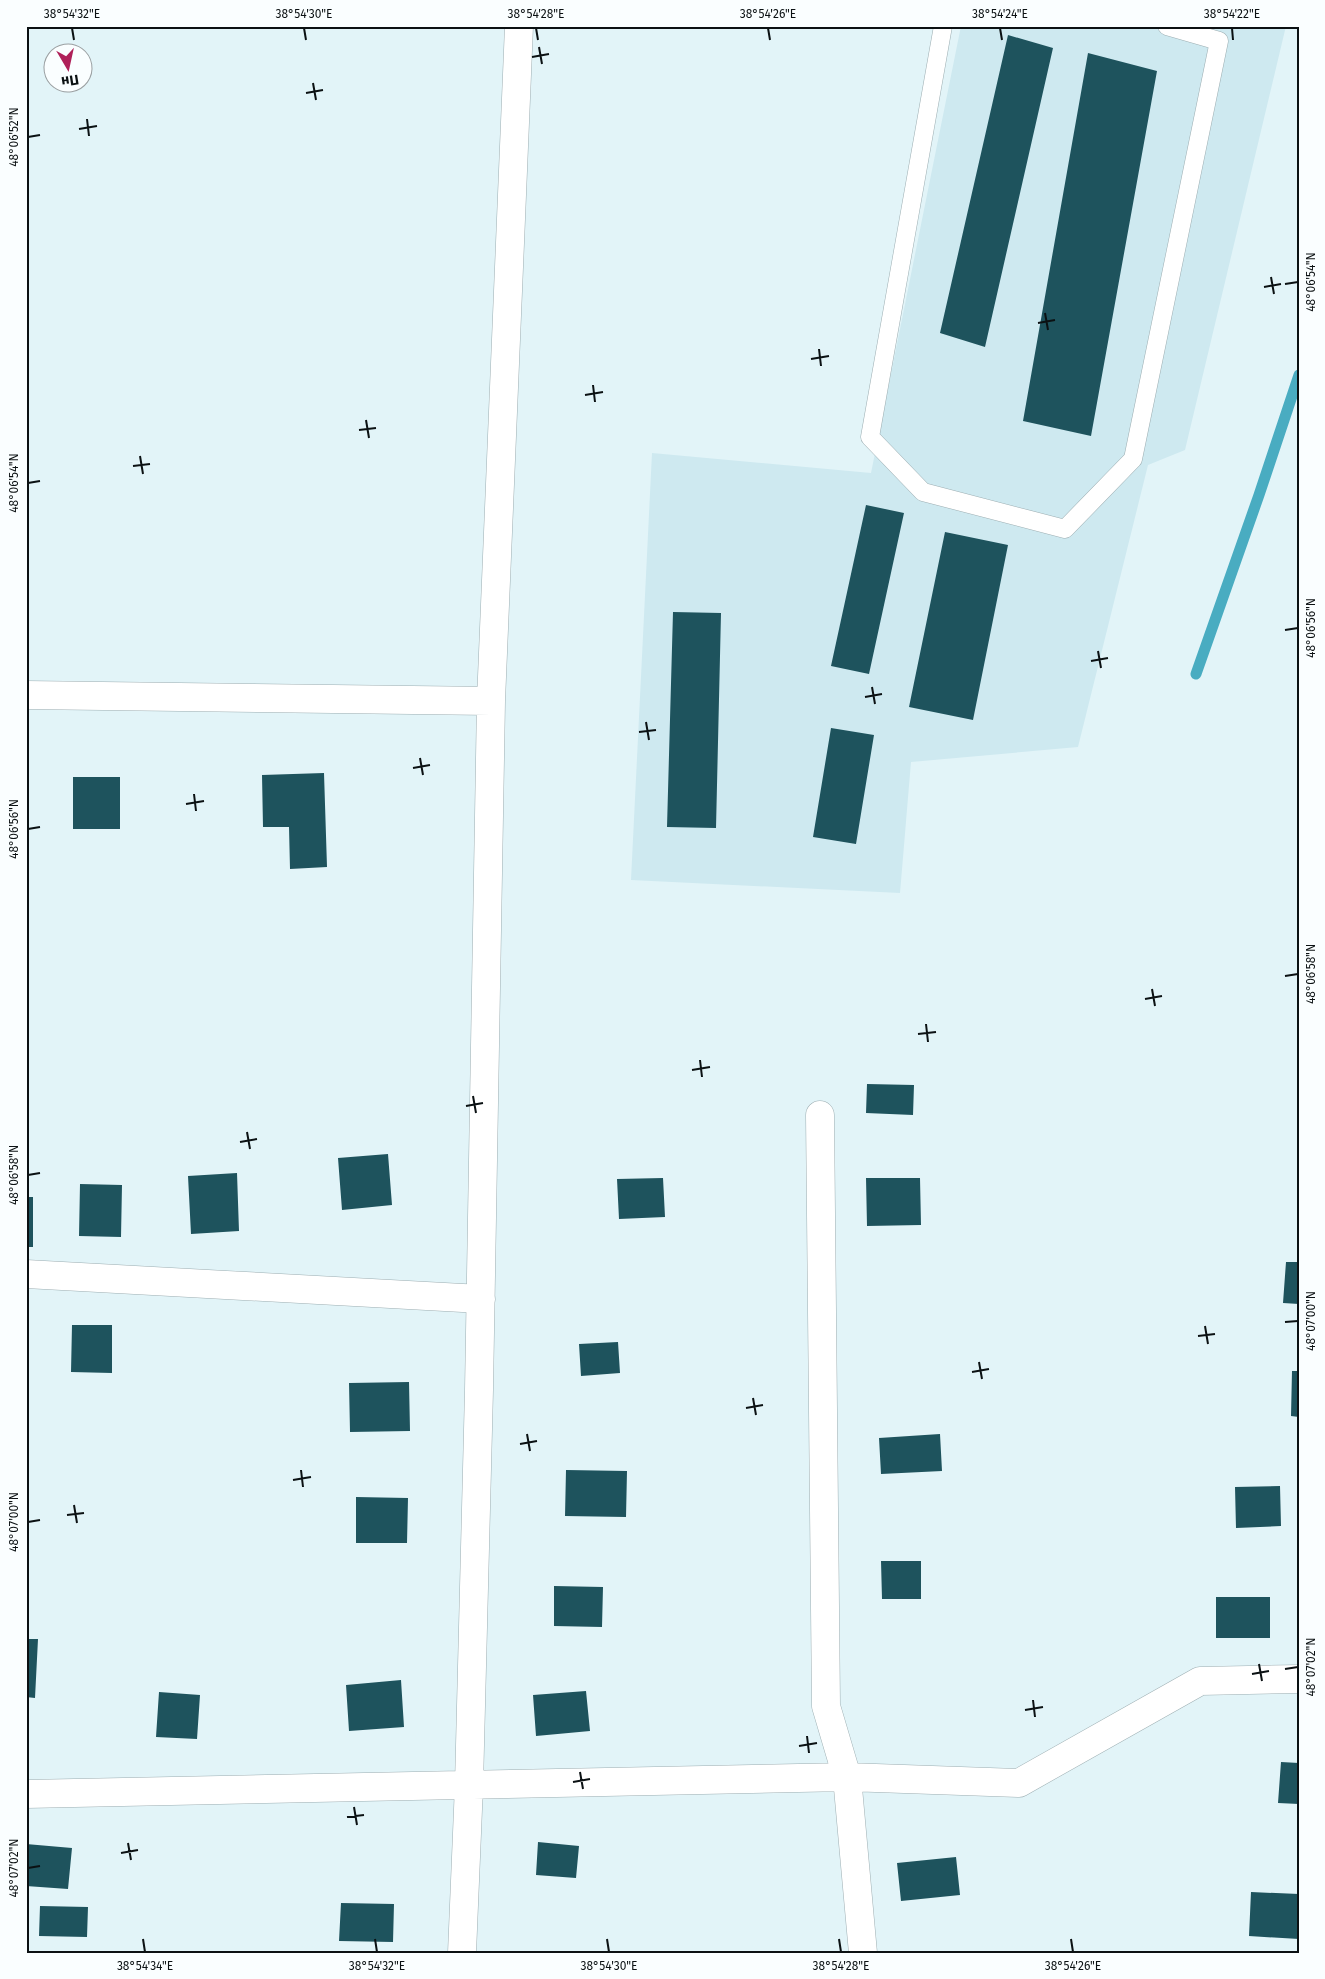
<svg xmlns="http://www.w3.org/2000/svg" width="1325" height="1979" font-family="'Fira Sans',sans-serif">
<rect width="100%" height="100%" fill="#e2f4f8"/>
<path fill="#cee9f0" d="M961,26H1286L1185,450L1148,465L1078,747L911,762L900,893L631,880L652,453L871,473Z"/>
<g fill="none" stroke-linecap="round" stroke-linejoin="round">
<path stroke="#49acc1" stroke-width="11" d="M1196,674L1259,495L1299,375"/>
</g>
<path fill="#1e535d" d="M1008,35L1053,48L985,347L940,333Z
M1088,53L1157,71L1091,436L1023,421Z
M866,505L904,513L869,674L831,666Z
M945,532L1008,545L973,720L909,707Z
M673,612L721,613L716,828L667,827Z
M831,728L874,735L856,844L813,837Z
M324,773L327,867L290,869L289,827H263L262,775Z
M73,777H120V829H73Z
M867,1084L914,1085L913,1115L866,1113Z
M388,1154L392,1205L342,1210L338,1158Z
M237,1173L239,1231L191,1234L188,1176Z
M663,1178L665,1217L619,1219L617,1179Z
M866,1178H920L921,1225L867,1226Z
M80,1184L122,1185L121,1237L79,1236Z
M26,1197H33V1247H26Z
M1286,1262H1299V1304L1283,1303Z
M72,1325H112V1373L71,1372Z
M618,1342L620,1373L581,1376L579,1344Z
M1292,1371H1299V1417L1291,1416Z
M409,1382L410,1431L350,1432L349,1383Z
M940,1434L942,1471L881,1474L879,1438Z
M566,1470L627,1471L626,1517L565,1516Z
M1280,1486L1281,1526L1236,1528L1235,1487Z
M356,1497L408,1498L407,1543H356Z
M881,1561H921V1599H882Z
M554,1586L603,1587L602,1627L554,1626Z
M1216,1597H1270V1638H1216Z
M26,1639H38L35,1698L26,1697Z
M401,1680L404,1727L349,1731L346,1685Z
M586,1691L590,1731L536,1736L533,1695Z
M159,1692L200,1695L197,1739L156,1737Z
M1281,1762L1299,1763V1804L1278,1803Z
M538,1842L579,1846L576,1878L536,1875Z
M26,1844L72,1848L68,1889L26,1886Z
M956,1857L960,1895L901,1901L897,1863Z
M1251,1892L1299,1894V1939L1249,1936Z
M341,1903L394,1904L393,1942L339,1941Z
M40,1906L88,1907L87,1937L39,1936Z"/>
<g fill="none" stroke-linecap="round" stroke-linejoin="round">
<g stroke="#9daeb2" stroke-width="19">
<path id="lane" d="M943,26L870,437L923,492L1065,529L1133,459L1219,41L1167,26"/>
</g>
<g stroke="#9daeb2" stroke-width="29">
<path id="street" d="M26,695L491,701
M820,1115L826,1706L847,1777L863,1953
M26,1274L481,1299
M26,1794L847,1777L1019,1783L1200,1681L1299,1679
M462,1953L469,1785L479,1390L491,701L519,26"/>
</g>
<use href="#lane" stroke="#fff" stroke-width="18"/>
<use href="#street" stroke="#fff" stroke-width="28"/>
</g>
<path fill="none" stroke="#0b1113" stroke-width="2" d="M72,28L74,40M304,28L306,40M536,28L538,40M768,28L770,40M1000,28L1002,40M1232,28L1233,40M539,47L542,64M532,57L549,54M313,83L316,100M306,93L323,90M87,119L89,136M79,129L97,126M28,137L40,135M1271,277L1274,294M1285,284L1298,282M1264,287L1281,284M1045,313L1048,330M1038,323L1055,320M819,349L821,366M811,359L829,356M593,385L595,402M585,395L603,392M366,420L369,438M359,430L376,428M140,456L143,474M133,466L150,464M28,483L40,481M1285,630L1298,628M1098,651L1101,668M1091,661L1108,658M872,687L875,704M865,697L882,694M646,722L649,740M639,732L656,730M420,758L423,775M413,768L430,765M194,794L196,811M186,804L204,801M28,829L40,827M1285,976L1298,974M1152,989L1155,1006M1145,999L1162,996M926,1024L928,1042M918,1034L936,1032M700,1060L702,1077M692,1070L710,1067M473,1096L476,1113M466,1106L483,1103M247,1132L250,1149M240,1142L257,1139M28,1175L40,1173M1285,1322L1298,1321M1205,1326L1208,1344M1198,1336L1215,1334M979,1362L982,1379M972,1372L989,1369M753,1398L756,1415M746,1408L763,1405M527,1434L530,1451M520,1444L537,1441M301,1470L303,1487M293,1480L311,1477M74,1505L77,1523M67,1515L84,1513M28,1522L40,1520M1259,1664L1262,1681M1285,1669L1298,1667M1252,1674L1269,1671M1033,1700L1035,1717M1025,1710L1043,1707M807,1736L809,1753M799,1746L817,1743M580,1772L583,1789M573,1782L590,1779M354,1807L357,1825M347,1817L364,1815M128,1843L131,1860M121,1853L138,1850M28,1868L40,1866M143,1939L145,1952M375,1939L377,1952M607,1939L609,1952M839,1939L841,1952M1071,1939L1073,1952"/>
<rect width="1325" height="1979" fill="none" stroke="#fafeff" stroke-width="55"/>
<g transform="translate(68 68) rotate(171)"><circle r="24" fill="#fafeff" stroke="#9a9fa1"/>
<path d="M0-4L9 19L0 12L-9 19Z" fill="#af2059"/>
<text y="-8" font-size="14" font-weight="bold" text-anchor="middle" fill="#0b1113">Пн</text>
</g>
<rect x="28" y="28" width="1270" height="1924" fill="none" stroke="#0b1113" stroke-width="2"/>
<g font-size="12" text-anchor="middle" fill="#0b1113">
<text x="72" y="18">38°54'32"E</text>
<text x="304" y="18">38°54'30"E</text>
<text x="536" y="18">38°54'28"E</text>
<text x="768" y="18">38°54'26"E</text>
<text x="1000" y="18">38°54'24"E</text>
<text x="1232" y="18">38°54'22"E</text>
<text transform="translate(14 137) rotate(-90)" y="4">48°06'52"N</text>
<text transform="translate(1311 282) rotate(-90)" y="4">48°06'54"N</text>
<text transform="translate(14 483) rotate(-90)" y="4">48°06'54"N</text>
<text transform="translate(1311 628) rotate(-90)" y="4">48°06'56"N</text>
<text transform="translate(14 829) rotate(-90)" y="4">48°06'56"N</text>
<text transform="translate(1311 974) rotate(-90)" y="4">48°06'58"N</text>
<text transform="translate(14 1175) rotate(-90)" y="4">48°06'58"N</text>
<text transform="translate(1311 1321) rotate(-90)" y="4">48°07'00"N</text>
<text transform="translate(14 1522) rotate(-90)" y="4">48°07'00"N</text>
<text transform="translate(1311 1667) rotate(-90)" y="4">48°07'02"N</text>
<text transform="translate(14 1868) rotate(-90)" y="4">48°07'02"N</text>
<text x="145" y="1970">38°54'34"E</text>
<text x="377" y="1970">38°54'32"E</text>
<text x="609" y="1970">38°54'30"E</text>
<text x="841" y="1970">38°54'28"E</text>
<text x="1073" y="1970">38°54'26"E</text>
</g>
</svg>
